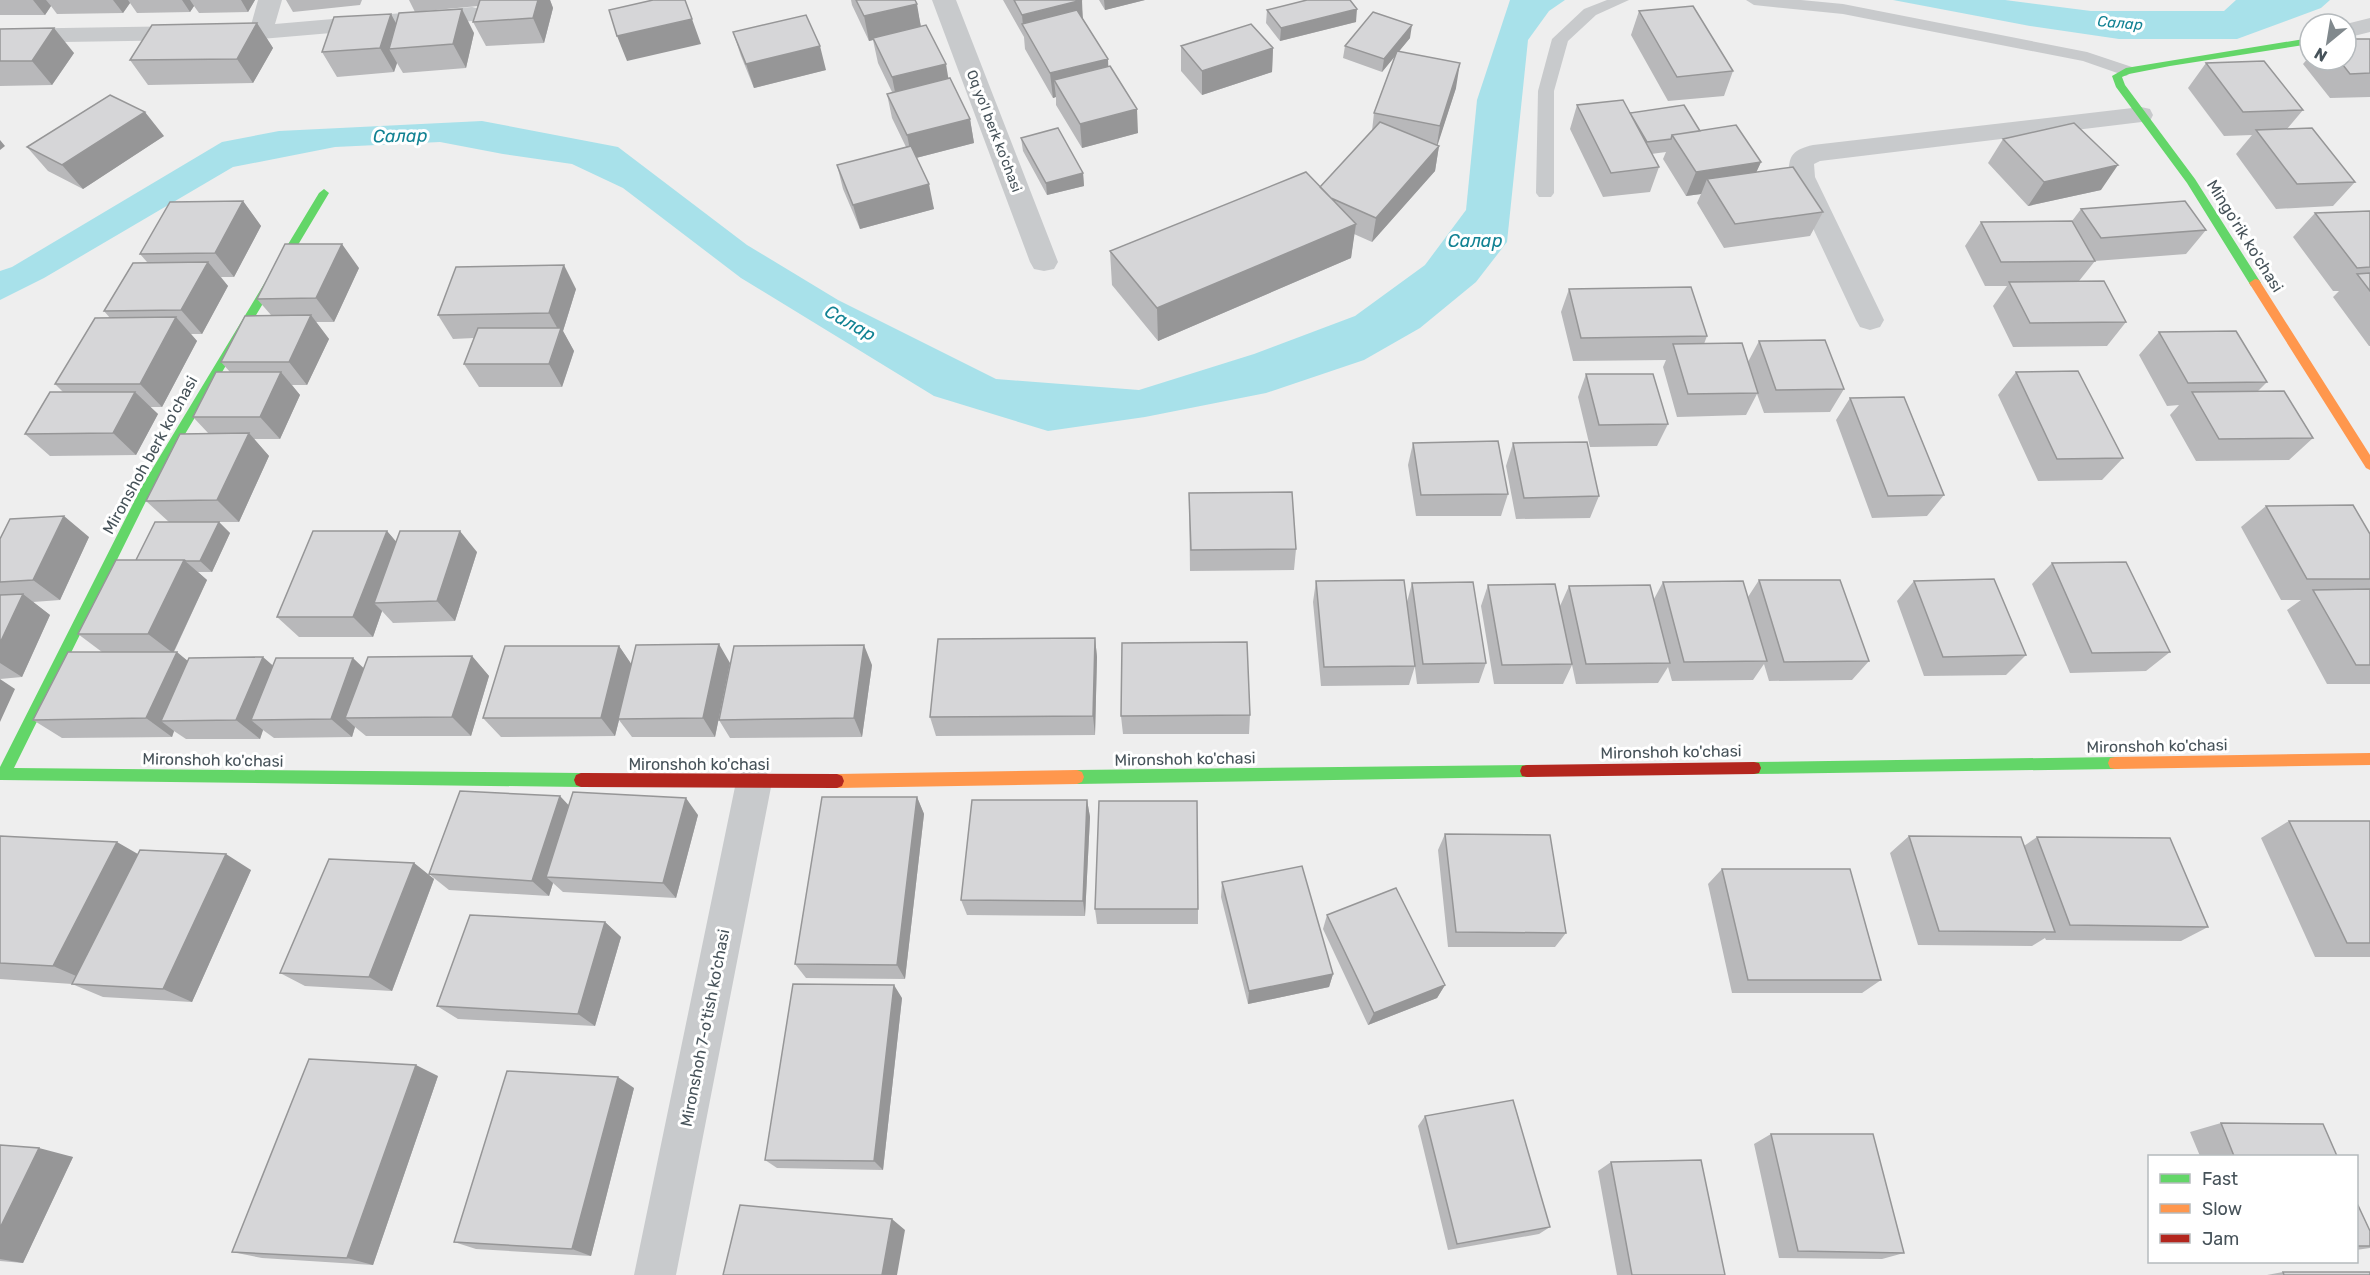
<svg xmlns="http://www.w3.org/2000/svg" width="2370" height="1275" font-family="Rubik,sans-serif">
<rect width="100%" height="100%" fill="#eee"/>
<path fill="#a8e1ea" d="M1510,0H1565L1549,11L1528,40L1507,242L1476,282L1420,328L1364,360L1266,393L1145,417L1048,431L934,396L741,278L623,188L572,164L503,154L440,142L335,147L233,167L44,278L0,300V271L12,267L222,142L279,131L482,121L618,147L747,245L838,300L996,379L1139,390L1254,354L1355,316L1425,265L1466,210L1477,100Z
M1893,0H2005L2091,11H2224L2236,0H2330L2321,8L2237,39H2119L2030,26Z"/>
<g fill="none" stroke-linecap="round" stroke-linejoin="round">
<path fill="#c8cacc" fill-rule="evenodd" d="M1607,0H1629L1596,15L1568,41L1554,91V193L1551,197H1539L1536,193L1538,91L1552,39L1584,9Z
M1746,0H1801L1843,4L2087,52L2132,67L2134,71L2126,76L2083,61L1843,14L1754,5Z"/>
<path fill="#c8cacc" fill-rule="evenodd" d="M258,0H282L275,24L472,7L480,9L484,14L480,19L472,21L261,39L0,43V29L251,25Z
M932,0H956L1058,262L1054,269L1044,271L1034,269L1030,262Z
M2370,18V32L2346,38V24Z
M2141,107L2150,109L2153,115L2150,121L1820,161L1814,164L1815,177L1884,320L1880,327L1870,330L1860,327L1856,320L1789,177C1788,156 1792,150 1813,145Z
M754,766L766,771L772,782L676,1275H634L736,782L742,771Z"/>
<path fill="#63d668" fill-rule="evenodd" d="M2310,38V44L2170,66L2129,74L2122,77L2125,85L2195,179L2261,283L2255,287L2251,286L2187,183L2116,87L2112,76L2126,68Z
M324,189L329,193L151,491L14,768L581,773L586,775L588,780L586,785L581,787L0,780V767L142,486L319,193Z
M2115,757L2120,758L2122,763L2120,768L2115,769L1754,774L1749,773L1747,768L1749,763L1754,762Z
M1527,765L1532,766L1534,771L1532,776L1527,777L1077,784L1072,782L1070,777L1072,772L1077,770Z"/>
<path fill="#ff974d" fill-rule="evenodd" d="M2255,279L2259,280L2370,455V470L2366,468L2251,286L2249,283Z
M2370,753V765L2115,769L2110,768L2108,763L2110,758L2115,757Z
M1077,770L1082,772L1084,777L1082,782L1077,784L837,788L832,786L830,781L832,776L837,774Z"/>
<path fill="#b3261e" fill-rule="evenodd" d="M1754,762L1759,763L1761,768L1759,773L1754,774L1527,777L1522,776L1520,771L1522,766L1527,765Z
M581,773L837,774L842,776L844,781L842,786L837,788L581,787L576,785L574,780L576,775Z"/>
</g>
<path fill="#b8b8ba" d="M0,0H255L248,12L199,13L194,6L190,12L137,13L130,3L123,13L57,14L51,6L45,15H0Z
M286,0H362L360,5L293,12Z
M409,0H550L553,8L544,43L486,46L473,22L478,6L425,11L474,33L466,68L403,73L397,63L394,72L337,77L322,52L391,14L396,24L415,12Z
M851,0H915L921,26L970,119L974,143L916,158L934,209L860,229L843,189L837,165L906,147L892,118L887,94L892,92L878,63L873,40L869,41L852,5Z
M1003,0H1081L1083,19L1108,67L1138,133L1082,148L1056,105V97L1053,98L1025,49L1024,37Z
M1099,0H1145L1105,10Z
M1267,10L1356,22L1280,41L1266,23Z
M1639,11L1733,71L1724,96L1668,101L1631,35Z
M257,23L273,48L253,83L148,85L130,60Z
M0,29L74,53L52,85L0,86Z
M733,32L826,70L754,88L741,56Z
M1410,38L1398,52L1456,88L1437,145L1439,146L1435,171L1372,242L1354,234L1351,258L1158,341L1112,285L1110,251L1320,187L1372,131L1374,113L1395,56L1382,72L1343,58L1345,46Z
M2370,39V97L2330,98L2303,64L2310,56V60H2346Z
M1181,46L1273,48L1272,72L1202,95L1181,71Z
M2206,63L2303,110L2287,129L2355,182L2333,206L2276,209L2236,154L2252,135L2224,136L2188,88Z
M1577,105L1630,113L1700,131L1761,162L1756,172L1823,212L1810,236L1724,248L1697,203L1701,194L1686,196L1663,159L1666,152L1651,154L1659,167L1650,192L1603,197L1570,129Z
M164,136L83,189L48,171L27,147Z
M1021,138L1083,173L1084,186L1047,195L1023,151Z
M2003,139L2101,190L2028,206L1988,163Z
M243,201L261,226L234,277H221L228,286L202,334H191L197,341L162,407H150L158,414L136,455L50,456L25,434L63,392L55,384L110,318L104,311L147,262L140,254Z
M2081,209L2206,230L2186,254L2095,261L2079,281L2126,322L2107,346L2013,347L1993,306L2007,286H1985L1965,246L1981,222L2072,221Z
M2370,211V346H2369L2333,297L2339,291H2333L2293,237L2315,213Z
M359,268L334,322H316L329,339L307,385H292L300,395L280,439H254L269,456L239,522H219L230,533L212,572H198L207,580L174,652L188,661L273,666L364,668L472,656L489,676L471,736H366L355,727L352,737L274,738L263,730L260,739H186L174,731L172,737L62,738L33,720L102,652L78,634L136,560L169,522L146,501L209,434L193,417L230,372L221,362L271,315L257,299Z
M576,289L563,331L574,351L562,387H479L464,364L474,338L453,339L438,315Z
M1569,289L1707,336L1704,344L1748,362L1759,341L1844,389L1830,412L1764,413L1757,394L1746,415L1677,417L1663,367L1666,360L1573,361L1561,312Z
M2159,332L2267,382L2258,391L2313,438L2289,460L2196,461L2170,415L2179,405L2167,406L2139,355Z
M2016,372L2123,458L2102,480L2038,481L1998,395Z
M1586,374L1668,424L1657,446L1590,447L1578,397Z
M1850,398L1944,495L1927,516L1872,518L1836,420Z
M1413,443L1508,494L1501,516H1416L1408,465Z
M1513,443L1599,496L1590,518L1516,519L1506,466Z
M1189,493L1296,549L1294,570L1190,571Z
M2266,506L2370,534V684H2327L2287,610L2301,600H2281L2241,527Z
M387,531L396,542L477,552L455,621L393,623L382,611L373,637H299L277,617Z
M89,537L60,600L33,602L50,615L22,677L0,679V539Z
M2052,563L2170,652L2146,671L2070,673L2032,584Z
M1759,580L1869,661L1852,680L1769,681L1764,664L1753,680L1672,681L1668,667L1658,683L1576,684L1572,665L1563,684H1494L1481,606L1488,585L1560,606L1569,586L1654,599L1663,582L1748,597Z
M1316,581L1407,602L1412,583L1486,663L1479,683L1417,684L1414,660L1415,666L1409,685L1321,686L1313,602Z
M1914,581L2026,655L2006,675L1924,676L1897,601Z
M1095,638L1097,657L1095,735L936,736L930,717Z
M619,646L631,664L730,663L715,737H632L619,720L615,736L501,737L483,718Z
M872,665L862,737L730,738L719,720Z
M1250,715L1249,734H1123L1121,716Z
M917,797L924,814L905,979L806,978L795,964Z
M1087,800L1090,817L1085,916L967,915L961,900Z
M569,806L698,815L676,898L563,892L553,883L549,896L449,890L429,874Z
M2289,821H2370V957H2315L2261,838Z
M1445,834L1566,933L1555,947H1448L1438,850Z
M0,836L138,854L251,870L192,1002L103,997L72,984L0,979Z
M1909,836L2024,846L2037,837L2208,927L2181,941L2046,940L2045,938L2032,946L1918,945L1890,853Z
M414,863L434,879L392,991L305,986L280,973Z
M1722,869L1881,980L1862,993H1732L1708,884Z
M1222,882L1333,974L1329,987L1248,1004L1221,897Z
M1095,909H1198V924H1097Z
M1327,915L1445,985L1437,998L1368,1025L1323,929Z
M605,922L621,937L595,1026L458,1019L437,1006Z
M902,998L883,1170L777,1168L765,1160Z
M438,1076L373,1265L262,1258L232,1252Z
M634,1088L591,1256L476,1249L454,1242Z
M1425,1116L1550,1227L1539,1234L1448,1250L1418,1126Z
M2221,1123L2337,1156H2200L2190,1132Z
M1771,1134L1904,1253L1882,1259L1779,1258L1754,1144Z
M0,1145L73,1157L23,1263L0,1261Z
M1611,1162L1725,1275H1617L1598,1171Z
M2356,1201L2370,1231V1248L2356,1250Z
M2283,1272L2370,1275H2267Z"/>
<path fill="#969697" d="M33,0H46L51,6L45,15Z
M113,0H128L130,3L123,13Z
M182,0H190L194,6L190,12Z
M241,0H255L248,12Z
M538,0H550L553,8L544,43L533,18Z
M1082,0L1083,25L1023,26L1022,15Z
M1104,0H1145L1105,10Z
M917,4L921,28L869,41L864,16Z
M462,9L474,33L466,68L453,44Z
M1357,9L1356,22L1280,41L1281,28Z
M391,14L404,38L389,49L397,63L394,72L380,48Z
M692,19L701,44L627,61L617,36Z
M257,23L273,48L253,83L237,59Z
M1412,25L1410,38L1382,72L1384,59Z
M54,28L74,53L52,85L32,61Z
M820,46L826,70L754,88L746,64Z
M1273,48L1272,72L1202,95V71Z
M1108,59L1109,83L1054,80L1056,97L1053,98L1050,73Z
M1460,63L1456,88L1436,150L1440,126Z
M946,64L950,88L897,102L892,77Z
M1137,109L1138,133L1082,148L1080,124Z
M145,112L164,136L83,189L62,165Z
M970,119L974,143L912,159L907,135Z
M0,140L5,146L0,150Z
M1439,146L1435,171L1372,242L1376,218Z
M1761,162L1750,186L1707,179L1701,194L1686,196L1696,172Z
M2118,165L2101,190L2028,206L2044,182Z
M1083,173L1084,186L1047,195L1046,183Z
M929,184L934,209L860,229L853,205Z
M243,201L261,226L234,277L215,253Z
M1356,224L1351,258L1158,341L1157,308Z
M342,244L359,268L334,322L316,298Z
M208,262L228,286L202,334L181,310Z
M564,265L576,289L563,331L574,351L562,387L549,364L560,333L549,313Z
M311,315L329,339L307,385L289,362Z
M176,317L197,341L162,407L140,384Z
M281,372L300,395L280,439L260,417Z
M135,392L158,414L136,455L113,433Z
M249,433L269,456L239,522L217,500Z
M64,516L89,537L60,600L33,580Z
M219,522L230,533L212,572L200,561Z
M387,531L405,552L374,603L382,611L373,637L353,617Z
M460,531L477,552L455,621L437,601Z
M184,560L207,580L173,653L148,634Z
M23,594L50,615L22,677L0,663V643Z
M1095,638L1097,657L1095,735L1093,716Z
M719,644L730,663L715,737L703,718Z
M864,645L872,665L862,737L854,718Z
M619,646L632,665L618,719L619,720L615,736L601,718Z
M177,652L201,672L161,721L174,731L172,737L146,718Z
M472,656L489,676L471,736L452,717Z
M263,657L285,676L251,720L263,730L260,739L236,720Z
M353,658L373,677L345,718L355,727L352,737L331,719Z
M0,679L15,689L0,722Z
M560,796L576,813L546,877L553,883L549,896L532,881Z
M917,797L924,814L905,979L897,965Z
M686,798L698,815L676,898L663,883Z
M1087,800L1090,817L1085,916L1083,901Z
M117,842L157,865L97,985L53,966Z
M226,854L251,870L192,1002L163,989Z
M414,863L434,879L392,991L369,977Z
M605,922L621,937L595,1026L578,1014Z
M1333,974L1329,987L1248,1004L1249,991Z
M894,985L902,998L883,1170L874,1161Z
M1445,985L1437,998L1368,1025L1374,1013Z
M416,1065L438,1076L373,1265L347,1258Z
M618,1077L634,1088L591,1256L572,1249Z
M39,1148L73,1157L23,1263L0,1259V1228Z
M892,1219L905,1230L897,1275H882Z"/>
<path fill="#d6d6d8" stroke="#969697" stroke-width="1.5" d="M480,0H538L533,18L473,22Z
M653,0H685L692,19L617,36L609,10Z
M856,0H915L917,4L864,16Z
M1014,0H1082L1022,15Z
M1307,0H1350L1357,9L1281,28L1267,10Z
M1693,6L1733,71L1677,77L1639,11Z
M462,9L453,44L389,49L399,13Z
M1077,10L1108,59L1050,73L1022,24Z
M1373,12L1412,25L1384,59L1345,46Z
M391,14L380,48L322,52L334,17Z
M806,15L820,46L746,64L733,32Z
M257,23L237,59L130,60L152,25Z
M1251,24L1273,48L1202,71L1181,46Z
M926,25L946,64L892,77L873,38Z
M54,28L32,61H0V29Z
M2346,39H2370V73L2350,74L2339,60H2346Z
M1397,51L1460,63L1440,126L1374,113Z
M2264,61L2303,110L2243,112L2206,63Z
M1110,66L1137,109L1080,124L1054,80Z
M950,78L970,119L907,135L887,94Z
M110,95L145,112L62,165L27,147Z
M1623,100L1659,167L1611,173L1577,105Z
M1684,105L1700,131L1672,135L1671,139L1647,142L1630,113Z
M1380,122L1439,146L1376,218L1331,198L1320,187Z
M2074,123L2118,165L2044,182L2003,139Z
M1736,125L1761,162L1696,172L1672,135Z
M1058,128L1083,173L1046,183L1021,138Z
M2312,128L2355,182L2297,184L2256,130Z
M911,146L929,184L853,205L837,165Z
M1793,167L1823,212L1735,224L1707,179Z
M1306,172L1356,224L1157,308L1110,251Z
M243,201L215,253L140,254L170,202Z
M2185,201L2206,230L2101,238L2081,209Z
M2370,211V267L2357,268L2315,213Z
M2072,221L2095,261L2001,262L1981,222Z
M285,244H342L316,298L257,299Z
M208,262L181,310L104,311L133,263Z
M564,265L549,313L438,315L456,267Z
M2370,273V291L2357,274Z
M2104,281L2126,322L2030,323L2009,282Z
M1691,287L1707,336L1581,338L1569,289Z
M311,315L289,362H221L245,316Z
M176,317L140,384H55L95,318Z
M478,328H561L549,364H464Z
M2236,331L2267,382L2188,383L2159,332Z
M1825,340L1844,389L1776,390L1759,341Z
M1742,343L1758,393L1688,394L1673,344Z
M2078,371L2123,458L2057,459L2016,372Z
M216,372H281L260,417H193Z
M1586,374H1653L1668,424L1599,425Z
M2284,391L2313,438L2219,439L2192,392Z
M50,392H135L113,433L25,434Z
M1904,397L1944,495L1888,496L1850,398Z
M249,433L217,500L146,501L180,434Z
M1498,441L1508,494L1421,495L1413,443Z
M1587,442L1599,496L1524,498L1513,443Z
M1292,492L1296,549L1191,550L1189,493Z
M2353,505L2370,534V579H2307L2266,506Z
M64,516L33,580L0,582V539L10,519Z
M155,522H219L200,561H186L184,560H136Z
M313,531H387L353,617H277Z
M400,531H460L437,601L374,603Z
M116,560H184L148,634H78Z
M2126,562L2170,652L2092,653L2052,563Z
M1994,579L2026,655L1943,657L1914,581Z
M1404,580L1415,666L1324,667L1316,581Z
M1759,580H1840L1869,661L1784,662Z
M1743,581L1767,661L1684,662L1663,582Z
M1473,582L1486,663L1423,664L1412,583Z
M1555,584L1572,664L1502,665L1488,585Z
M1650,585L1670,663L1586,664L1569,586Z
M2370,589V665H2356L2313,590Z
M23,594L0,643V595Z
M1095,638L1093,716L930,717L938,639Z
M1247,642L1250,715L1121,716L1122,643Z
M719,644L703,718L618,719L636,645Z
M864,645L854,718L719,720L734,646Z
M505,646H619L601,718H483Z
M68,652H177L146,718L33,720Z
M472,656L452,717L345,718L368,657Z
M263,657L236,720L161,721L189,658Z
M276,658H353L331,719L251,720Z
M460,791L560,796L532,881L429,874Z
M573,792L686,798L663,883L546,877Z
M822,797H917L897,965L795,964Z
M972,800H1087L1083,901L961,900Z
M1099,801H1197L1198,909H1095Z
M2289,821H2370V943H2347Z
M1445,834L1550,835L1566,933L1456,932Z
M0,836L117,842L53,966L0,963Z
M1909,836L2021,837L2055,932L1939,931Z
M2037,837L2170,838L2208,927L2070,925Z
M140,850L226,854L163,989L72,984Z
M329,859L414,863L369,977L280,973Z
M1302,866L1333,974L1249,991L1222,882Z
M1722,869H1850L1881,980H1748Z
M1396,888L1445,985L1374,1013L1327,915Z
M470,915L605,922L578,1014L437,1006Z
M793,984L894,985L874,1161L765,1160Z
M309,1059L416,1065L347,1258L232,1252Z
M507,1071L618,1077L572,1249L454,1242Z
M1513,1100L1550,1227L1457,1244L1425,1116Z
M2221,1123L2323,1124L2337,1156H2234Z
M1771,1134H1873L1904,1253L1798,1251Z
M0,1145L39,1148L0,1228Z
M1701,1160L1725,1275H1632L1611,1162Z
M2356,1201L2370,1231V1246H2356Z
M740,1205L892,1219L882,1275H723Z
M2283,1272H2370V1275H2284Z"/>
<g text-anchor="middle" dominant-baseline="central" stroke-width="6" stroke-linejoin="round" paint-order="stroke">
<g font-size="14" fill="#465259" stroke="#fff">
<text transform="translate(994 131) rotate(69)">Oq yo'l berk ko'chasi</text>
</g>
<g font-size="15" font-style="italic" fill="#118293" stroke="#fff">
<text transform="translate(2120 23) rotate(5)">Салар</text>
</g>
<g font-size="16" fill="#465259" stroke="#fff">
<text transform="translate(2245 236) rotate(58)">Mingo'rik ko'chasi</text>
<text transform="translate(150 455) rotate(-61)">Mironshoh berk ko'chasi</text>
<text transform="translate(2157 746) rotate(-1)">Mironshoh ko'chasi</text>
<text transform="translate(1671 752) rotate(-1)">Mironshoh ko'chasi</text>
<text transform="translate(1185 759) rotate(-1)">Mironshoh ko'chasi</text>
<text transform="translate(213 760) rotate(1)">Mironshoh ko'chasi</text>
<text x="699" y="764">Mironshoh ko'chasi</text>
<text transform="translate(705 1028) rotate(-79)">Mironshoh 7-o'tish ko'chasi</text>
</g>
<g font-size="18" font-style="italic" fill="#118293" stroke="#fff">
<text transform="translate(400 136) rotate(-1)">Салар</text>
<text x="1475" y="241">Салар</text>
<text transform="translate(850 323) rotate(29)">Салар</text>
</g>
</g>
<rect x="2148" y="1155" width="210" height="108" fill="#ffffff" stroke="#b5babd" stroke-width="1.5"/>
<rect x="2160" y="1174" width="30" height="9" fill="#63d668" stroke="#b5babd" stroke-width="1.5"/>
<text x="2202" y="1185" font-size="18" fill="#465259">Fast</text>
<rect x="2160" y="1204" width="30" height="9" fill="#ff974d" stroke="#b5babd" stroke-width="1.5"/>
<text x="2202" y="1215" font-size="18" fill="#465259">Slow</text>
<rect x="2160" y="1234" width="30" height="9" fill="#b3261e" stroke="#b5babd" stroke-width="1.5"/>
<text x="2202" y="1245" font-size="18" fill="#465259">Jam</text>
<g transform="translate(2328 42) rotate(210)"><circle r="28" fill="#ffffff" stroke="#b5babd" stroke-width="1.5"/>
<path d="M0-4.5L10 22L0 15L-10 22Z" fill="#81898d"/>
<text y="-9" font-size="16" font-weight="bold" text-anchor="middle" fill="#465259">N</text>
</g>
</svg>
